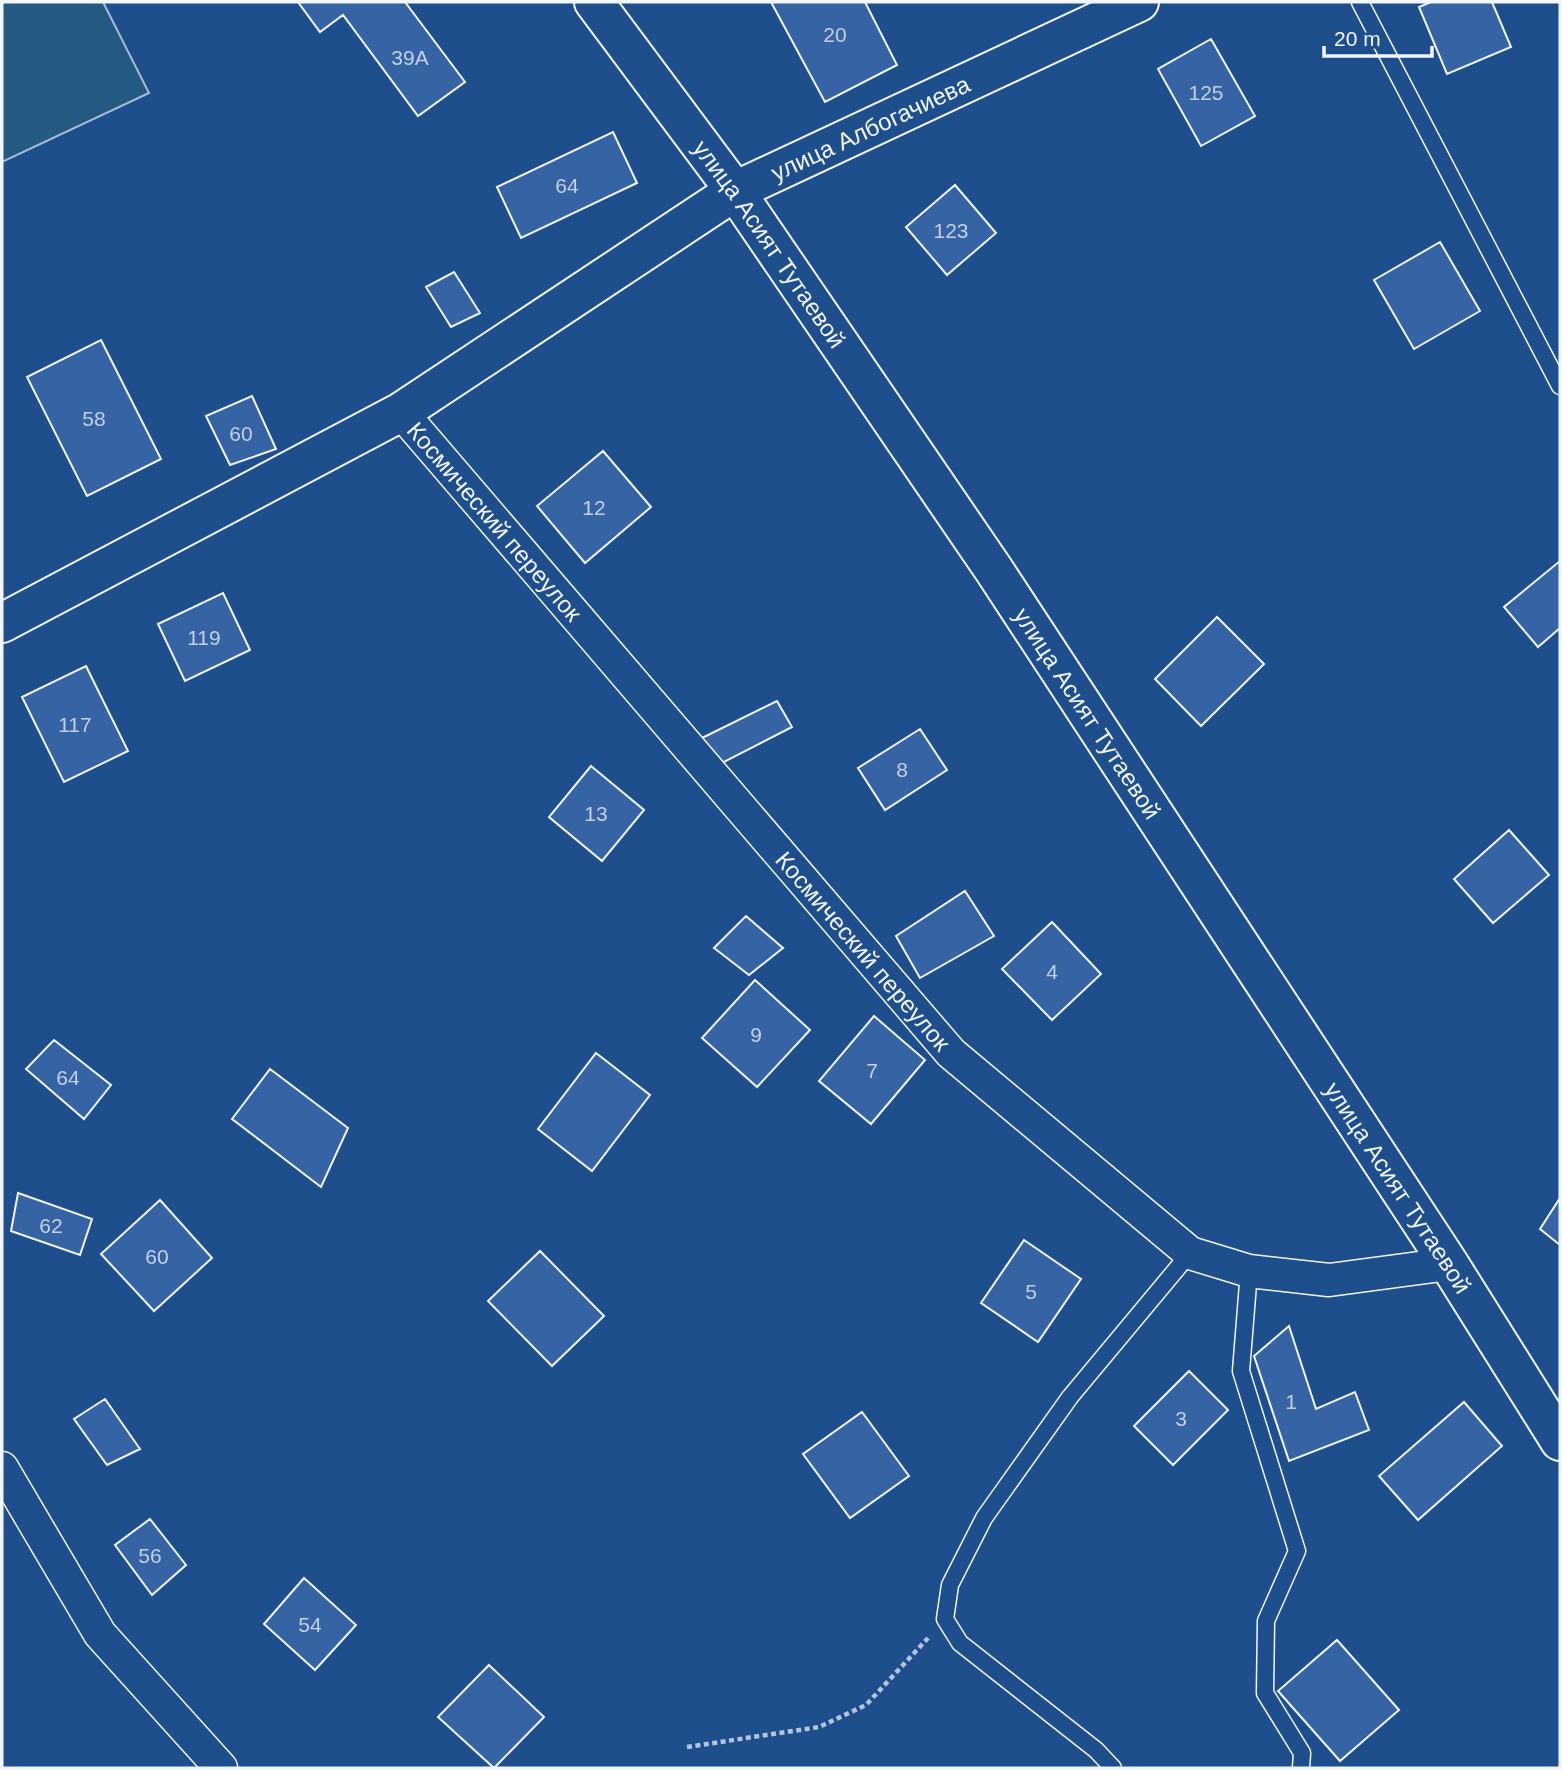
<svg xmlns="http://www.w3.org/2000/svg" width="1562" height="1770" font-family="Helvetica,sans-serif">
<rect width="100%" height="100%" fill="#1f4e8c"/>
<path fill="#245a82" stroke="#a8bbd7" stroke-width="2" d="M2,2H103L149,93L2,162Z"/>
<path fill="#3563a3" stroke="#f2f6ff" stroke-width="2" d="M298,2H405L465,82L418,116L343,15L320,32Z
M771,2H865L897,65L825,102Z
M1431,2H1492L1511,47L1447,74L1419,7Z
M1211,39L1255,116L1201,146L1158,69Z
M613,132L637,183L521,238L497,187Z
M955,185L996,233L947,275L906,227Z
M1440,242L1480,311L1414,349L1374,280Z
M454,272L480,313L451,327L426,287Z
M101,340L161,459L87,496L27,377Z
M252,396L276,449L230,465L206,416Z
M603,451L651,507L585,563L537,506Z
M1560,561V628L1538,647L1504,607Z
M223,593L250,650L185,681L158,624Z
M1217,617L1264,664L1201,726L1155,679Z
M86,666L128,751L64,782L22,697Z
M777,701L792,727L716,766L698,740Z
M920,729L947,770L885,810L858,768Z
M591,766L644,810L602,861L549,817Z
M1509,830L1549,875L1493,923L1454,879Z
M965,891L994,936L920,978L896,936Z
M746,916L783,948L749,975L714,948Z
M1052,922L1101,974L1052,1020L1002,969Z
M755,980L810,1030L757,1087L702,1038Z
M874,1016L925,1060L871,1124L819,1081Z
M54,1040L111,1085L84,1119L26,1069Z
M596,1053L650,1095L592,1171L538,1129Z
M270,1069L348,1128L321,1187L232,1119Z
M18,1193L92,1219L80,1255L11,1231Z
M1560,1198V1245L1540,1229Z
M160,1200L212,1258L154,1311L101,1254Z
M1024,1240L1081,1279L1038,1342L981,1303Z
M540,1251L604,1316L552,1366L488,1301Z
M1289,1326L1316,1409L1355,1392L1369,1430L1289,1461L1254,1356Z
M1189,1371L1228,1410L1173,1465L1134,1426Z
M105,1399L140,1449L107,1465L74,1419Z
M1464,1402L1502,1446L1418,1520L1379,1476Z
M862,1412L909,1476L850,1518L803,1454Z
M150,1519L186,1565L152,1595L115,1545Z
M304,1578L356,1625L315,1670L264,1624Z
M1337,1640L1399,1710L1340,1761L1278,1691Z
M489,1665L544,1717L494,1768L438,1717Z"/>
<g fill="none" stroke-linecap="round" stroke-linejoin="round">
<g stroke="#f2f6ff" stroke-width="19">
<path id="lane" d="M1360,2L1560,386
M1249,1271L1241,1371L1297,1551L1266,1621L1265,1693L1302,1753L1301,1768
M1113,1768L1096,1750L960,1643L945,1619L950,1585L984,1518L1070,1397L1190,1253"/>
</g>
<g stroke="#f2f6ff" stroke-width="35">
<g id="street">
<path id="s1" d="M401,412L951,1053L1190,1253L1249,1271L1329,1280L1449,1264"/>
<path d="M2,1468L100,1634L221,1768"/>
</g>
</g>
<g stroke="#f2f6ff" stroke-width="42">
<g id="secondary">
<path id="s2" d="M2,623L401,412L735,191L1139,2"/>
</g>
</g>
<g stroke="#f2f6ff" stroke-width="42">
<g id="primary">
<path id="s3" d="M594,2L735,191L994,570L1449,1264L1560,1441"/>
</g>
</g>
<path stroke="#b3c4dc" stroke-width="4.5" stroke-dasharray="5 3.5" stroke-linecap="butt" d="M687,1747L819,1727L866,1705L928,1638"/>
<use href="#lane" stroke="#1f4e8c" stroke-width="16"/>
<use href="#street" stroke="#1f4e8c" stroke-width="32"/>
<use href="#secondary" stroke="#1f4e8c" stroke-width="38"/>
<use href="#primary" stroke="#1f4e8c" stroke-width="38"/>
</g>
<g text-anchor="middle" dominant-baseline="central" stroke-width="5" stroke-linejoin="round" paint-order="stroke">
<g font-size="21" fill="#c3d1e8">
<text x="835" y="34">20</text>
<text x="410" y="57">39А</text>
<text x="1206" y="92">125</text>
<text x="567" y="185">64</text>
<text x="951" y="230">123</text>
<text x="94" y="418">58</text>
<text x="241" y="433">60</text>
<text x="594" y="507">12</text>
<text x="204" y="637">119</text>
<text x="75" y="724">117</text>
<text x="902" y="769">8</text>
<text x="596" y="813">13</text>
<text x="1052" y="971">4</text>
<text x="756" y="1034">9</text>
<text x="872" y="1070">7</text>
<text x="68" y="1077">64</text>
<text x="51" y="1225">62</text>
<text x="157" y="1256">60</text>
<text x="1031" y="1291">5</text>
<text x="1291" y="1401">1</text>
<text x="1181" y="1418">3</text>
<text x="150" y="1555">56</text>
<text x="310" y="1624">54</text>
</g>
<g font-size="24" fill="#f2f6ff" stroke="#1f4e8c">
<text stroke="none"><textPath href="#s2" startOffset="1001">улица Албогачиева</textPath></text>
<text stroke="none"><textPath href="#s3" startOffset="299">улица Асият Тутаевой</textPath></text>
<text stroke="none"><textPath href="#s1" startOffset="144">Космический переулок</textPath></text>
<text stroke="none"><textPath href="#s3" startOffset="866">улица Асият Тутаевой</textPath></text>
<text stroke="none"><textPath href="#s1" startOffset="710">Космический переулок</textPath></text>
<text stroke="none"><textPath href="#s3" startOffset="1433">улица Асият Тутаевой</textPath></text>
</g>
</g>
<rect width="1562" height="1770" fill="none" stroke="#f2f6ff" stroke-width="7"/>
<path d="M1324 46v10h108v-10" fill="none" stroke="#f2f6ff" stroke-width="3.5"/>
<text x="1334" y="46" font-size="21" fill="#f2f6ff" stroke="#1f4e8c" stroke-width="5" paint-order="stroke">20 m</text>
</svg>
